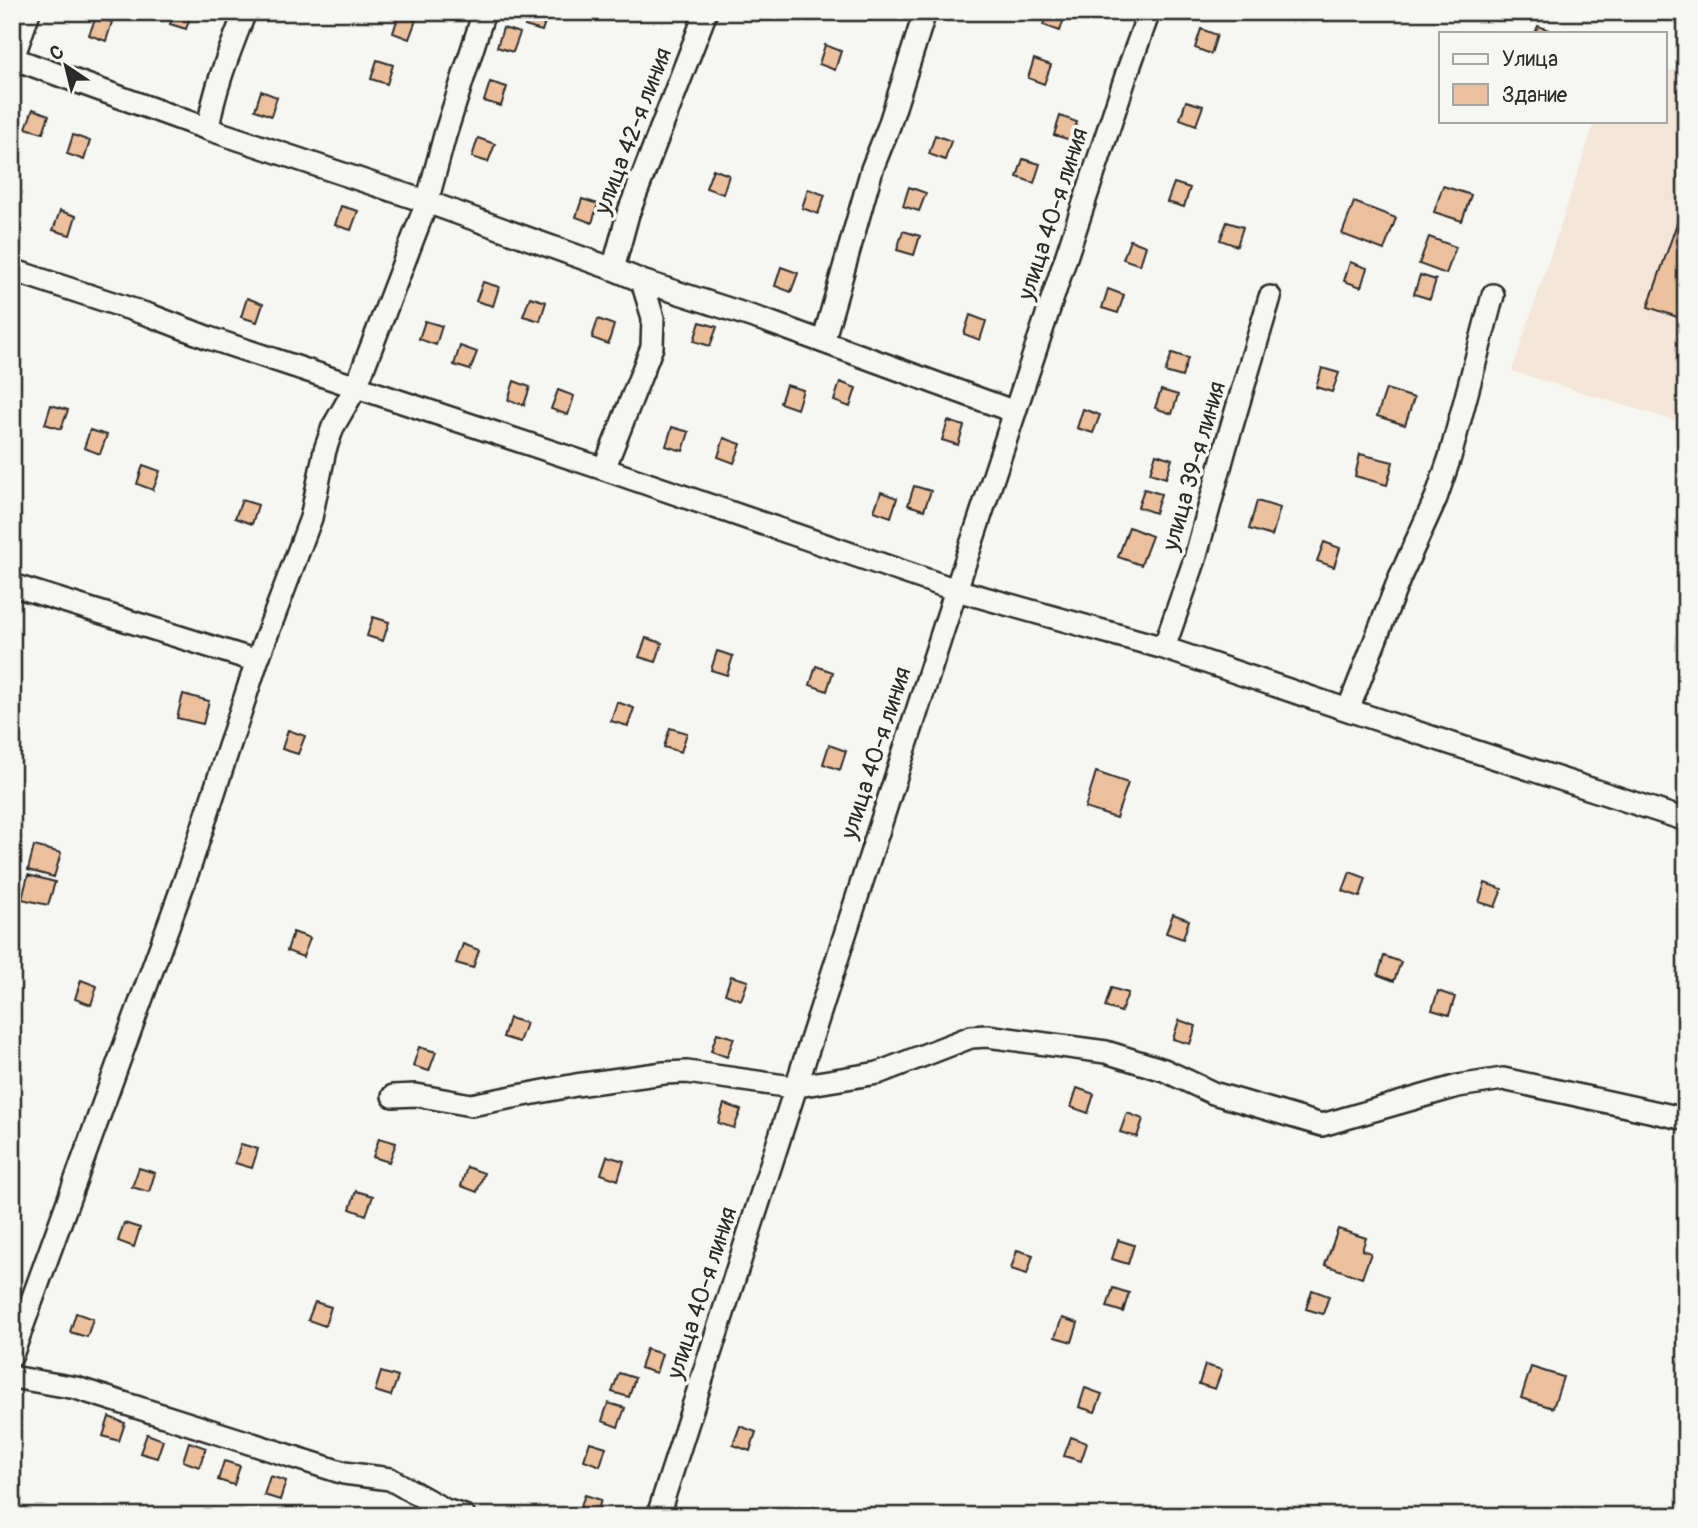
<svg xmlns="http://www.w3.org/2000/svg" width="1698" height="1528" font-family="Pangolin,sans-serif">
<rect width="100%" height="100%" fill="#f6f6f2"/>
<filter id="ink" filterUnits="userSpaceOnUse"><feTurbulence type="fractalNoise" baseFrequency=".0143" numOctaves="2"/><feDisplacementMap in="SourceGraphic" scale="14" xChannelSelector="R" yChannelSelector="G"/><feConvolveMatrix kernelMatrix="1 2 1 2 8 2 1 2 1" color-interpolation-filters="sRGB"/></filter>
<g filter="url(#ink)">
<path fill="#f3e6d8" d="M1665,69L1686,72V424L1512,371L1595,121H1665Z"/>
<path fill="#ecc09c" stroke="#2b2b2b" stroke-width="2" d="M174,12H192L186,29L170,24Z
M530,12L548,13L542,31L525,26Z
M1048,12H1066L1060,31L1043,25Z
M399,14L416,20L409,39L393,33Z
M96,17L112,22L106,41L89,35Z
M1538,26L1554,32V33H1535Z
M503,28L520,33L513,52L497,47Z
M1201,29L1217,35L1211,54L1195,48Z
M825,45L841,51L835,70L819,64Z
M1034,59L1051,65L1044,84L1028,78Z
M377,60L393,65L387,84L371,79Z
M490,82L507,87L501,106L484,101Z
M261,91L277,97L271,116L255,110Z
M1186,101L1203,106L1196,125L1180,119Z
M33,109L49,115L43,133L26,128Z
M1060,116L1077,122L1071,140L1054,135Z
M73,135L90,141L84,160L67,154Z
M935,135L951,141L945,160L929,154Z
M478,138L495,144L488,162L472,157Z
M1023,159L1040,164L1034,183L1017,177Z
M713,169L729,175L723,194L706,188Z
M1174,183L1190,188L1184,207L1167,202Z
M1443,186L1471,195L1462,221L1434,212Z
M909,187L926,193L919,211L903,206Z
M808,189L825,195L818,214L802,208Z
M1686,197V320L1648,307Z
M582,199L598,204L592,223L576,217Z
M1354,202L1396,218L1384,250L1342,234Z
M341,206L358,211L351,230L335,225Z
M60,211L76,216L70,235L53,230Z
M1227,222L1243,227L1237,246L1220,240Z
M903,231L920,236L914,255L897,250Z
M1429,237L1456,247L1446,274L1419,264Z
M1130,240L1146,246L1140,265L1123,259Z
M1350,262L1367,268L1361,287L1344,281Z
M781,267L798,273L791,292L775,286Z
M1420,275L1436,280L1430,299L1414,294Z
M483,282L499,287L493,306L476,301Z
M1108,289L1124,295L1118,313L1102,308Z
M530,297L546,302L540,321L523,316Z
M247,298L263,304L257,322L241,317Z
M970,315L986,321L980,340L964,334Z
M598,319L614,325L608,344L592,338Z
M425,321L442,326L436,345L419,339Z
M700,322L717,327L710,346L694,341Z
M460,346L477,352L470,370L454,365Z
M1172,353L1188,358L1182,377L1165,372Z
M1322,368L1339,373L1332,392L1316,387Z
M514,381L530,387L524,405L508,400Z
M840,382L856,388L850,407L834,401Z
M786,385L803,390L797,409L780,403Z
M1386,389L1414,398L1405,425L1377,416Z
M558,390L574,396L568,415L551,409Z
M1161,390L1178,395L1172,414L1155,408Z
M51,405L68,410L61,429L45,424Z
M1083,409L1100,415L1093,433L1077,428Z
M948,421L964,426L958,445L942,440Z
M672,427L689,432L683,451L666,446Z
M90,430L107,435L100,454L84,448Z
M724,438L741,444L734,463L718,457Z
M1156,454L1172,459L1166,478L1150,473Z
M1360,454L1393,462L1387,485L1355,476Z
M143,465L160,471L153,490L137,484Z
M914,486L931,491L924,510L908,505Z
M1144,489L1161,494L1155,513L1138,507Z
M881,492L897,498L891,517L874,511Z
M242,500L258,505L252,524L235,518Z
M1257,501L1280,508L1272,536L1249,529Z
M1129,527L1152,536L1141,565L1118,557Z
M1324,542L1340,548L1334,567L1317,561Z
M373,617L389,622L383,641L367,636Z
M646,638L662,643L656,662L639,657Z
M717,651L733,656L727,675L711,670Z
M816,666L833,672L827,691L810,685Z
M183,694L209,701L203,724L177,718Z
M617,702L634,708L628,726L611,721Z
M670,728L687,733L681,752L664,747Z
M288,730L305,736L298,754L282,749Z
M829,745L846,751L840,770L823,764Z
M1096,772L1128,783L1116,818L1085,808Z
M34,846L61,853L54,877L28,870Z
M1350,872L1366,878L1360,897L1343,891Z
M28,875L55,882L48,905L22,899Z
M1485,883L1502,889L1495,907L1479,902Z
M1173,914L1189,920L1183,939L1166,933Z
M293,932L310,938L303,957L287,951Z
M463,944L479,950L473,968L456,963Z
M1384,956L1401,962L1394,981L1378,975Z
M731,976L748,981L741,1000L725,994Z
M81,980L97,986L91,1005L75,999Z
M1111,988L1128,993L1121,1012L1105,1007Z
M1438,991L1455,997L1449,1015L1432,1010Z
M509,1018L526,1023L519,1042L503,1037Z
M1179,1020L1196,1026L1190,1044L1173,1039Z
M717,1033L734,1038L727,1057L711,1051Z
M419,1047L436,1052L429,1071L413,1066Z
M1077,1088L1094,1094L1088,1113L1071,1107Z
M724,1104L741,1110L734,1128L718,1123Z
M1127,1113L1143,1119L1137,1137L1120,1132Z
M379,1138L396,1143L389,1162L373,1157Z
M241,1144L258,1149L252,1168L235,1163Z
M607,1156L624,1161L618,1180L601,1174Z
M467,1167L484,1173L477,1192L461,1186Z
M139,1168L155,1173L149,1192L132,1187Z
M356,1191L373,1196L366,1215L350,1209Z
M124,1223L140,1228L134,1247L118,1241Z
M1338,1229L1366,1238L1362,1250L1371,1253L1362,1278L1325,1265Z
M1118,1240L1134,1245L1128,1264L1112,1259Z
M1017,1250L1033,1255L1027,1274L1011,1269Z
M1113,1288L1129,1293L1123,1312L1107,1307Z
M1312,1290L1329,1296L1323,1314L1306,1309Z
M315,1302L331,1307L325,1326L308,1320Z
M76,1313L93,1319L87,1337L70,1332Z
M1062,1318L1078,1323L1072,1342L1055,1337Z
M646,1349L662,1354L656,1373L640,1368Z
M1205,1365L1222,1370L1215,1389L1199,1384Z
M1531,1367L1563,1377L1553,1408L1521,1398Z
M381,1372L398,1377L391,1396L375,1391Z
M619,1373L635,1378L629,1397L612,1392Z
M1085,1388L1102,1394L1095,1412L1079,1407Z
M608,1403L625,1408L618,1427L602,1421Z
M109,1417L125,1423L119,1441L103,1436Z
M740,1426L756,1432L750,1451L733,1445Z
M147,1434L163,1440L157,1458L140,1453Z
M1071,1437L1087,1443L1081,1461L1064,1456Z
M189,1442L206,1448L199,1467L183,1461Z
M590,1442L606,1447L600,1466L584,1460Z
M224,1461L240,1466L234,1485L218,1480Z
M270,1476L286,1481L280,1500L264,1495Z
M585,1495L601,1500L596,1516H586L578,1513Z
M799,1507L815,1512L814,1516H796Z"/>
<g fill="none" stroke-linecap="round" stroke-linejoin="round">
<g stroke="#2b2b2b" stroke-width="26">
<path id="minor" d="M12,58L208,129L427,202L613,269L642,281L766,321L1015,412
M13,58L29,12
M208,129C214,89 230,50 245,12
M613,269L628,214L706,12
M12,270L152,316L209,338L604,469L956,590L1164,648L1348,710L1686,820
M823,342L872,169L889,126L925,12
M604,469L652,347L653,318L642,281
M12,585L257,661
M1164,648L1195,559L1225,449L1270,297
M1348,710L1400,577L1436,498L1450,457L1493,295
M393,1096L416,1095L471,1105L576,1085L664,1073L687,1072L792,1087L878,1073L971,1037L987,1036L1106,1052L1164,1070L1213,1093L1322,1125L1458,1086L1503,1079L1686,1119
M12,1355L191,863L257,661L311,518L325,450L333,427L356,387L427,202L445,135L484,12
M12,1377L76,1388L344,1473L390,1479L445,1510L464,1516
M659,1512L956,590L1127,73L1149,12"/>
</g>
<use href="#minor" stroke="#f6f6f2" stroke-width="21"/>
</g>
</g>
<g text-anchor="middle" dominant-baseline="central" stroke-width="7" stroke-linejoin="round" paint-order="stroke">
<g font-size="24" fill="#2b2b2b" stroke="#f6f6f2">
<text transform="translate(633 131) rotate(-69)">улица 42-я линия</text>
<text transform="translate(1053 214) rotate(-72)">улица 40-я линия</text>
<text transform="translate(1194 466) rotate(-74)">улица 39-я линия</text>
<text transform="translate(876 753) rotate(-72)">улица 40-я линия</text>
<text transform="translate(702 1293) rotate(-72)">улица 40-я линия</text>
</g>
</g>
<rect width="1698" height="1528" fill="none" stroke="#f6f6f2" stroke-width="42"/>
<rect x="21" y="21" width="1656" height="1486" fill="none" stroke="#2b2b2b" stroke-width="2.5" filter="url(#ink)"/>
<rect x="1439" y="32" width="228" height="91" fill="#f6f6f2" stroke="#a5a5a2" stroke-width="2"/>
<rect x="1453" y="54" width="35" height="10" fill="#f6f6f2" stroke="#a5a5a2" stroke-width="2"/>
<text x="1502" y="66" font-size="21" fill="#2b2b2b">Улица</text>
<rect x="1453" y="84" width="35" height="21" fill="#ecc09c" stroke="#a5a5a2" stroke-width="2"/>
<text x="1502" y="102" font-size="21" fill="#2b2b2b">Здание</text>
<g transform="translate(66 66) rotate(325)" stroke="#f6f6f2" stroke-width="5" paint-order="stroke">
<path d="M0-5L12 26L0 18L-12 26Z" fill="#2b2b2b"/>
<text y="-10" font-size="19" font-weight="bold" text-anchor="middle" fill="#2b2b2b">С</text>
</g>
</svg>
